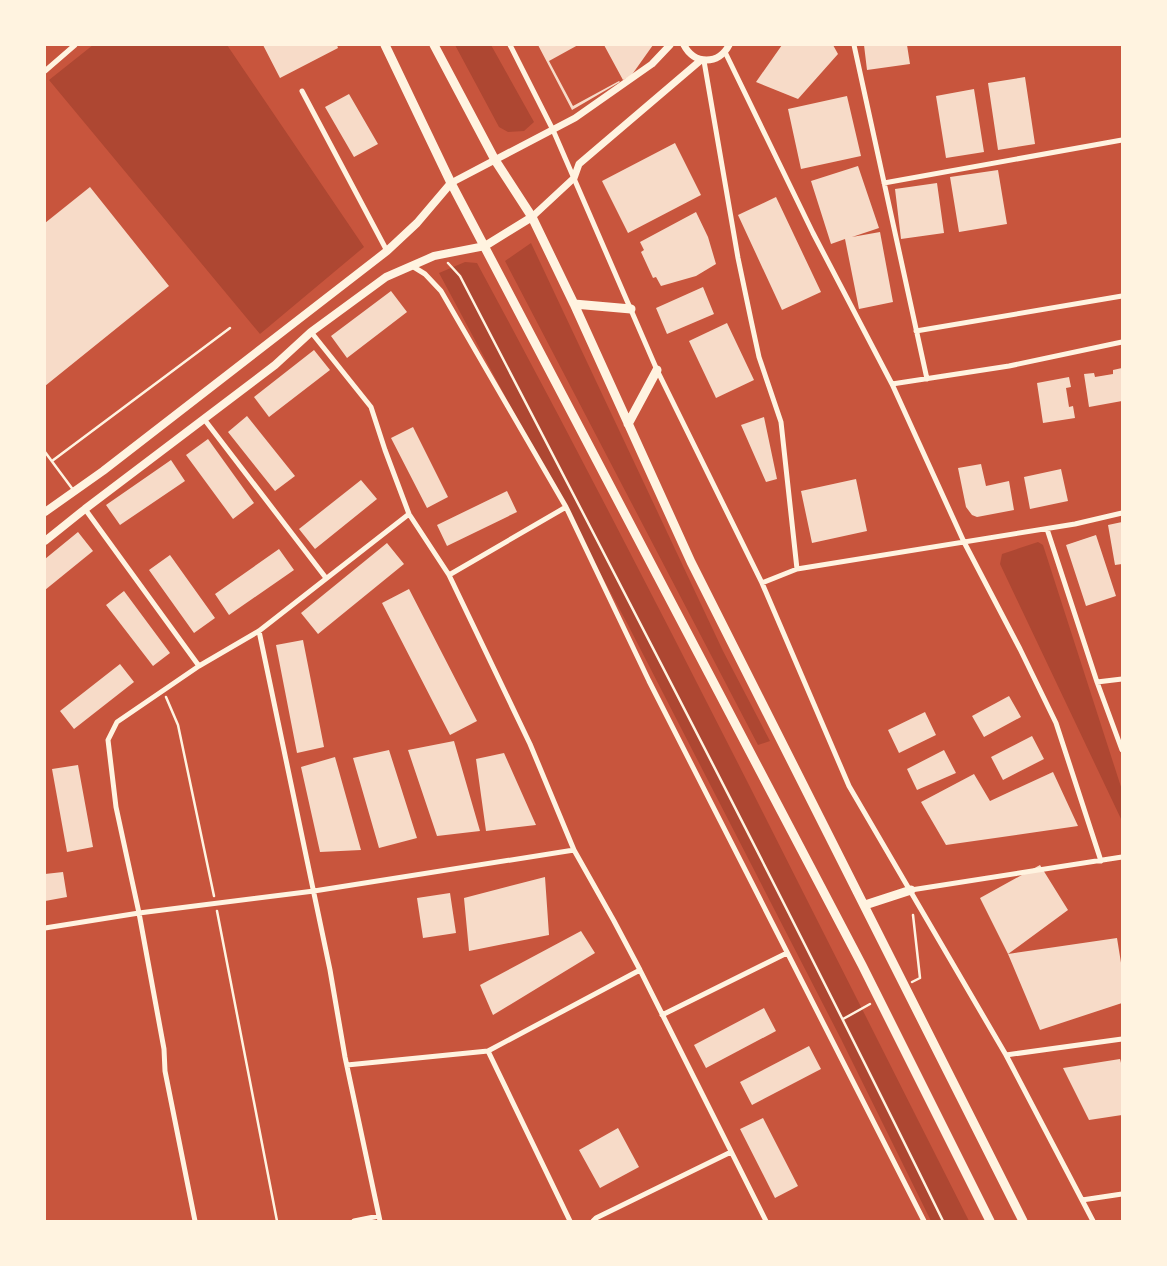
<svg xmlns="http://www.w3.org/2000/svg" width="1167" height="1266" font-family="'Alegreya Sans',sans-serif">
<rect width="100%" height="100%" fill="#c8553d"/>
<path fill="#ae4732" d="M93,45H227L364,247L260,334L49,80Z
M455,45H491L534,122L524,131L508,132L499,127Z
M531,243L723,651L770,741L758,745L505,261Z
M465,262L477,263C648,579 807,901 969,1221H931L841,1039L627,623L439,273Z
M1038,542L1043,545L1122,790V821L1000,564L1002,554Z"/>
<path fill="#f7dbc8" d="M263,45H337L338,48L280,78Z
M538,45H578L549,61L573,106L619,81L620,82L572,110Z
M604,45H653L631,76L623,80Z
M782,45H833L838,54L798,99L756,82Z
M864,45H907L910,64L867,70Z
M1025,77L1035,144L998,150L988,83Z
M974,89L984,152L946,158L936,96Z
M349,94L378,144L354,157L325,107Z
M847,96L861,156L801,169L788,109Z
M675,143L701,195L628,233L602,181Z
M858,166L879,228L852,237L880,232L893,302L859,309L845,239L831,244L811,181Z
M998,170L1007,224L959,232L950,177Z
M937,183L944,233L901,239L895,189Z
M90,187L169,286L45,386V223Z
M776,197L821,292L782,310L738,215Z
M696,212L708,237L716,264L696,276L661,286L656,277L653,278L641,252L644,250L640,242Z
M703,287L714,314L667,334L656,308Z
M391,291L407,312L347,358L331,336Z
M727,323L754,380L716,398L689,341Z
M314,350L330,370L269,417L254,397Z
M1122,368V401L1089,407L1084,374L1094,373L1095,377L1113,374V370Z
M1069,377L1071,387L1066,388L1069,407L1073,406L1075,418L1043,423L1037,383Z
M247,416L295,476L275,491L228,432Z
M764,417L777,479L766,482L741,425Z
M413,427L448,497L427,508L391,438Z
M208,439L254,503L233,519L186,455Z
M171,460L185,481L120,525L106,505Z
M981,464L986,486L1009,481L1014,510L977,517L972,515L966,507L958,468Z
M1061,469L1068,501L1030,509L1024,477Z
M856,479L867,531L812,543L801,491Z
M361,480L377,499L315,549L299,529Z
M507,491L517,512L447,546L437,525Z
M1122,522V564L1115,565L1108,525Z
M78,532L93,551L45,590V559Z
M1096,535L1116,596L1086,606L1066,545Z
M387,543L404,564L318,634L301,613Z
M279,549L294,570L229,615L215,594Z
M170,555L215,618L194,633L149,570Z
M409,589L477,721L450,735L382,603Z
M124,591L170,653L153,666L106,605Z
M303,640L324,747L297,753L276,645Z
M120,664L134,682L74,729L60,711Z
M1009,696L1021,717L984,737L972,716Z
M925,712L936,735L899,753L888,730Z
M1032,736L1044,759L1003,780L991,757Z
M454,741L480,831L437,836L408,750Z
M389,750L417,838L379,848L353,758Z
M944,750L956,773L917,790L907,769Z
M504,753L536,825L486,831L476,759Z
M335,757L361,850L320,852L301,767Z
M78,765L93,847L67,852L52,769Z
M1053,772L1078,826L946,845L921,802L974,774L990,801Z
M1040,865L1068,910L1008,954L980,898Z
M63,872L67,897L45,901V874Z
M545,877L549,935L469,951L464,898Z
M450,893L456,933L423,938L417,898Z
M581,931L595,953L493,1015L480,985Z
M1117,938L1122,969V1003L1040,1030L1008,954Z
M764,1008L776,1031L706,1068L694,1045Z
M809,1046L821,1069L752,1105L740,1082Z
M1120,1059L1122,1067V1115L1089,1120L1063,1068Z
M763,1118L798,1186L775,1198L740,1129Z
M618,1128L639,1167L600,1188L579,1150Z"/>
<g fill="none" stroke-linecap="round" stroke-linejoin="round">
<path stroke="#fff3e0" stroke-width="2.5" d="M448,263L460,276C623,590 787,904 943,1221
M166,697L178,725L214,896
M217,911L277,1221
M912,982L920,978L913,915
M843,1019L870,1004"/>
<path stroke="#fff3e0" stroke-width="2.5" d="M45,452L74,491
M52,461L230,328"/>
<path stroke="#fff3e0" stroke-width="5" d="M510,45L553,130L657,370L762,583L849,786L1006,1055L1082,1200L1122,1194
M854,45L927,379
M725,52L813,233L892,384L964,542L1020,649L1056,723L1101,861
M704,61L738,258L751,320L759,357L781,422L797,569
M45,71L75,45
M302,91L387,251
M884,183L1122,140
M412,266L425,274L441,291L566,507L649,681L924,1221
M916,331L1122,296
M311,332L371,407L385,450L409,514L449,575L530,744L574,850L614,921L640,970L766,1221
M892,384L1009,366L1122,342
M204,419L326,578
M85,509L199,666
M1047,529L1097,682L1122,750
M449,575L566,507
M762,583L797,569L1075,524L1122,513
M259,631L330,970L345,1057L380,1221
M1097,682L1122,679
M911,890L1122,857
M45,928L139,913L314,891L574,850
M662,1015L787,953
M1006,1055L1122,1039
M347,1065L488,1051
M1082,1200L1093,1221
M195,1221L165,1071L164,1049L139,913L116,807L108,740L117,722L199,666L259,631L409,514
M354,1221L379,1216
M570,1221L488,1051L640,970
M593,1221L596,1218L731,1152"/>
<path stroke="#fff3e0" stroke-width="7" d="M684,45C694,65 719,65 729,45
M451,183L575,118L652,64L670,45
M532,217L574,178L579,164L701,60"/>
<path stroke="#fff3e0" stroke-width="8" d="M45,512L103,471L387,251L417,223L451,183
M45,541L85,509L275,365L311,332L386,277L434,256L485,246L532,217"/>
<path stroke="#fff3e0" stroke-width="9" d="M385,45L451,183L862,965L990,1221
M434,45L495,160L532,217L574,304L691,562L1023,1221
M574,304L631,309
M628,424L657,370
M865,905L911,890"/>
</g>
<rect width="1167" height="1266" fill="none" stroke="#fff3e0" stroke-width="92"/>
</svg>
